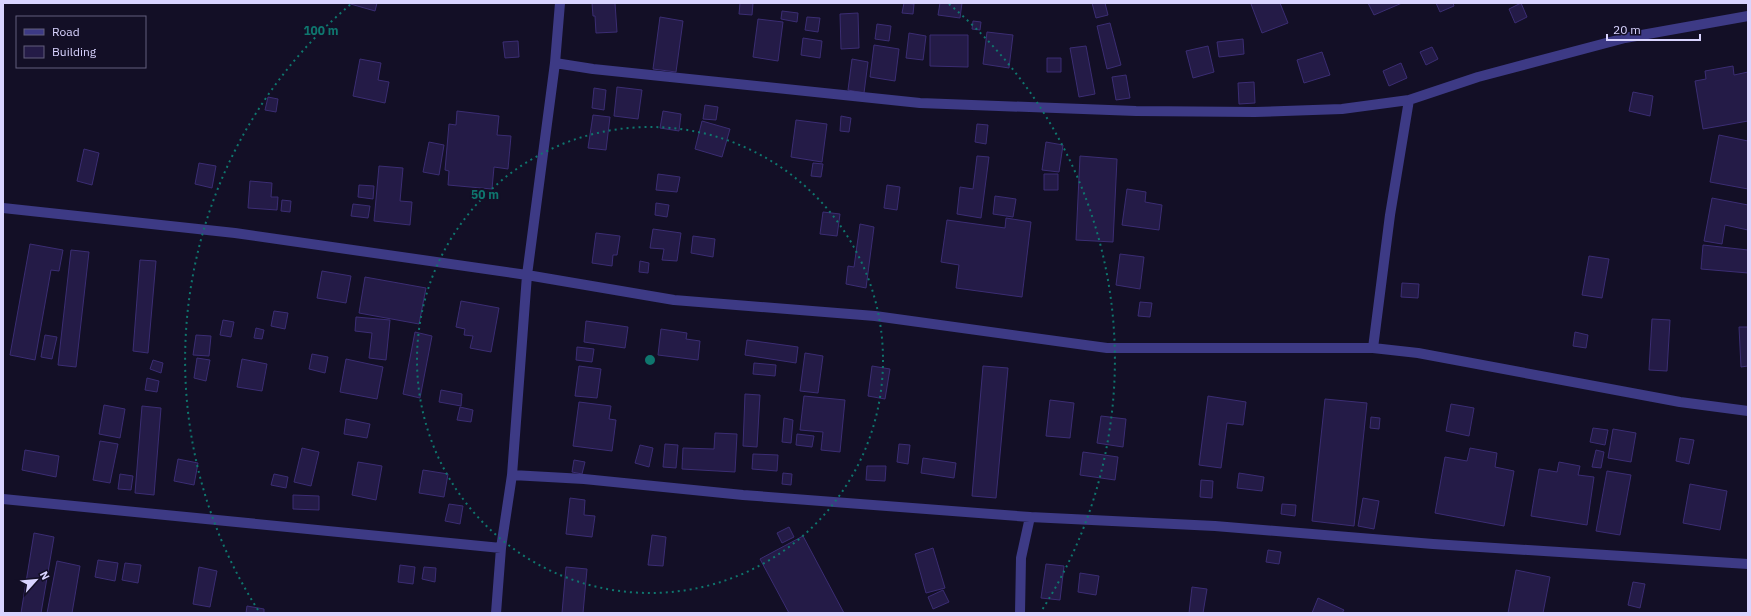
<svg xmlns="http://www.w3.org/2000/svg" width="1751" height="616" font-family="'IBM Plex Sans',sans-serif">
<rect width="100%" height="100%" fill="#130f26"/>
<path fill="#241b47" stroke="#3b2d73" d="M347,3H377L375,11Z
M592,3H615L617,32L596,33L595,16H593Z
M740,3H753L752,15L739,14Z
M904,3L914,4L913,14L902,13Z
M940,3H962L960,18L938,15Z
M1092,3H1105L1108,15L1096,18Z
M1254,3H1280L1288,23L1262,33L1251,4Z
M1368,3H1402L1374,15Z
M1436,3H1453L1454,6L1440,12Z
M1521,3L1527,17L1515,23L1509,9Z
M782,11L798,13L797,22L781,19Z
M858,13L859,48L841,49L840,14Z
M660,17L683,21L676,72L653,69Z
M807,17L820,18L818,32L805,30Z
M758,19L783,22L778,61L753,57Z
M973,21L981,22L980,30L972,29Z
M1110,23L1121,65L1107,69L1097,26Z
M877,24L891,26L889,41L875,39Z
M987,32L1013,35L1009,68L983,64Z
M909,33L926,36L923,60L906,58Z
M930,35H968V67L930,66Z
M803,38L822,41L820,58L801,55Z
M1243,39L1244,54L1219,57L1217,42Z
M518,41L519,57L505,58L503,42Z
M874,45L899,49L895,81L870,77Z
M1086,46L1095,94L1079,97L1070,48Z
M1208,46L1214,72L1193,78L1186,51Z
M1432,47L1438,59L1426,65L1420,52Z
M1322,52L1330,75L1304,83L1297,60Z
M1047,58H1061V72H1047Z
M360,59L381,63L378,80L389,82L385,103L353,96Z
M852,59L868,62L864,93L848,90Z
M1401,63L1407,78L1389,86L1383,71Z
M1733,66L1734,75L1748,72V121L1703,129L1695,81L1706,79L1705,71Z
M1126,75L1130,98L1116,100L1112,77Z
M1254,82L1255,103L1239,104L1238,83Z
M617,87L642,90L638,119L614,116Z
M594,88L606,90L604,110L592,108Z
M1633,92L1653,96L1650,116L1629,111Z
M268,97L278,99L276,112L265,110Z
M705,105L718,107L716,120L703,119Z
M457,111L499,116L497,135L511,136L508,169L494,167L492,189L448,185L449,171L445,170L449,124L456,125Z
M663,111L681,114L679,131L660,128Z
M593,115L610,117L606,150L588,148Z
M841,116L851,118L849,132L840,131Z
M796,120L827,124L822,162L791,157Z
M702,121L730,129L722,157L695,149Z
M977,124L988,125L986,144L975,142Z
M1719,135L1748,141V189L1710,182Z
M429,142L444,145L439,175L423,172Z
M1046,142L1063,145L1059,172L1042,170Z
M84,149L99,153L92,185L77,181Z
M977,156L989,157L981,218L957,214L960,187L973,189Z
M1080,156L1117,159L1113,242L1076,240Z
M199,163L216,166L212,188L195,184Z
M813,163L823,164L821,177L811,176Z
M379,166L403,168L400,201L412,202L410,225L374,221Z
M658,174L680,177L677,192L656,190Z
M1044,174H1058V190H1044Z
M250,181L272,183L271,197H278L277,210L248,208Z
M359,185L374,186L373,199L358,197Z
M887,185L900,187L897,210L884,208Z
M1127,189L1146,192L1145,202L1162,205L1159,230L1122,225Z
M995,196L1016,199L1013,217L993,214Z
M1712,198L1748,205V230L1725,225L1722,244L1704,241Z
M282,200L291,201L290,212L281,211Z
M656,203L669,205L667,217L655,215Z
M353,204L370,206L368,218L351,216Z
M823,212L840,214L837,236L820,234Z
M1006,218L1031,222L1022,297L956,288L959,265L941,262L947,220L1005,228Z
M860,224L874,227L866,288L846,284L848,266L854,267Z
M653,229L681,233L677,261L662,260L664,249L650,248Z
M596,233L620,236L617,255H613L612,266L592,263Z
M693,236L715,239L713,257L691,253Z
M30,244L63,250L59,271L51,270L35,360L10,355Z
M1703,245L1748,250V273L1701,269Z
M71,250L89,252L76,367L58,365Z
M1120,254L1144,257L1140,289L1116,285Z
M1589,256L1609,259L1602,298L1582,295Z
M140,260L156,261L148,353L133,351Z
M640,261L649,263L648,273L639,272Z
M322,271L351,276L346,303L317,298Z
M365,277L426,288L419,324L359,313Z
M1402,283L1419,284L1418,298L1401,297Z
M461,301L499,308L491,352L470,348L473,336L464,335L465,329L456,327Z
M1140,302L1152,303L1150,317L1138,316Z
M274,311L288,313L285,329L271,326Z
M356,317L390,320L386,360L369,358L372,333L355,331Z
M1652,319L1670,320L1667,371L1649,370Z
M223,320L234,322L231,337L220,335Z
M586,321L628,327L625,348L584,342Z
M1739,327H1748V366L1741,367Z
M256,328L264,330L262,339L254,338Z
M661,329L687,333L686,339L700,341L698,360L658,355Z
M415,332L432,336L420,398L403,394Z
M1575,332L1588,335L1586,348L1573,346Z
M45,335L57,337L52,359L41,357Z
M196,335L211,336L209,356L193,355Z
M747,340L798,347L796,363L745,355Z
M577,347L594,349L592,362L576,360Z
M805,353L823,356L818,393L800,391Z
M312,354L328,357L325,373L309,369Z
M197,358L210,360L206,381L194,378Z
M242,359L267,364L262,391L237,387Z
M346,359L383,367L377,399L340,392Z
M153,360L163,363L161,373L150,369Z
M754,363L776,365L775,376L753,374Z
M579,366L601,369L597,398L575,396Z
M872,366L890,369L885,399L868,396Z
M983,366L1008,368L996,498L972,496Z
M147,378L159,381L157,392L145,390Z
M441,390L462,394L461,406L439,402Z
M745,394L760,395L757,447L743,446Z
M804,396L845,400L840,452L821,450L823,432L800,430Z
M1208,396L1246,402L1243,425L1227,423L1221,468L1199,465Z
M1325,399L1367,403L1354,526L1312,521Z
M1050,400L1074,403L1070,438L1046,436Z
M579,402L611,406L609,419L616,420L612,451L573,446Z
M1451,404L1474,408L1469,436L1446,431Z
M104,405L125,409L120,438L99,434Z
M142,406L161,408L154,495L135,493Z
M460,407L473,410L471,422L457,420Z
M1101,416L1126,419L1123,447L1097,443Z
M1371,417L1380,418L1379,429L1370,428Z
M784,418L793,420L791,443L782,442Z
M346,419L370,424L367,438L344,434Z
M1593,428L1608,430L1605,445L1590,442Z
M1613,429L1636,433L1631,462L1608,458Z
M715,433L737,434L735,472L682,469L683,448L714,449Z
M797,434L814,436L812,447L796,445Z
M1680,438L1694,440L1689,464L1676,461Z
M100,441L118,444L110,483L93,480Z
M665,444L678,445L676,468L663,467Z
M899,444L910,445L908,464L897,462Z
M640,445L653,448L649,467L635,463Z
M302,448L319,452L311,486L294,482Z
M1470,448L1497,453L1495,467L1514,471L1504,526L1435,513L1445,457L1467,461Z
M25,450L59,456L56,477L22,470Z
M1596,450L1604,452L1601,468L1592,467Z
M1083,452L1118,457L1115,480L1080,475Z
M753,454L778,455L777,471L752,469Z
M923,458L956,463L954,478L921,473Z
M178,459L198,463L194,485L174,481Z
M574,460L585,462L582,474L572,472Z
M358,462L382,466L376,500L352,495Z
M1559,462L1580,466L1578,475L1594,477L1587,525L1531,516L1539,469L1557,472Z
M867,466H886L885,481L866,480Z
M423,470L448,474L444,497L419,493Z
M1607,471L1631,475L1620,535L1596,531Z
M783,473L792,474L791,485L782,484Z
M1239,473L1264,477L1262,491L1237,488Z
M120,474L133,476L131,490L118,489Z
M274,474L288,477L286,488L271,485Z
M1201,480L1213,481L1212,498L1200,497Z
M1690,484L1727,491L1720,530L1683,523Z
M293,495L319,496V510L293,509Z
M570,498L585,500L584,515L595,516L592,537L566,534Z
M1363,498L1379,501L1374,529L1358,526Z
M449,504L463,506L460,524L445,521Z
M1282,504L1296,505L1295,516L1281,514Z
M789,527L794,537L782,543L777,533Z
M34,533L54,537L41,613H21Z
M652,535L666,537L663,566L648,565Z
M803,536L844,613H789L760,559Z
M933,548L945,588L926,593L915,554Z
M1268,550L1281,552L1279,564L1266,562Z
M98,560L118,563L115,581L95,577Z
M57,561L80,566L72,613H47Z
M125,563L141,565L138,583L122,580Z
M1046,564L1064,566L1060,600L1041,598Z
M400,565L415,567L413,584L398,582Z
M199,567L217,571L210,607L193,604Z
M424,567L436,568L435,582L422,579Z
M566,567L587,569L583,613H562Z
M1516,570L1550,577L1543,613H1508Z
M1080,573L1099,576L1096,595L1078,592Z
M1633,582L1645,584L1640,608L1628,605Z
M1192,587L1207,589L1203,613H1189Z
M943,590L949,602L933,609L928,597Z
M1318,598L1344,610L1342,613H1312Z
M247,606L264,609V613H246Z"/>
<g fill="none" stroke-linecap="round" stroke-linejoin="round">
<path stroke="#3d3a85" stroke-width="10" d="M555,63L593,69L920,103L1136,111L1255,112L1342,109L1409,100L1478,77L1625,38L1748,16
M3,208L235,233L527,275L674,300L875,316L1107,348H1373L1418,353L1680,402L1748,411
M1373,348L1390,215L1409,100
M512,475L584,479L743,495L1030,517L1215,526L1433,544L1748,564
M3,499L501,548
M496,613L501,548L512,475L527,275L555,63L560,3
M1020,613L1021,558L1030,517"/>
</g>
<g fill="none" stroke="#0f766e" stroke-width="2" stroke-dasharray="2 4">
<circle cx="650" cy="360" r="233"/>
<path d="M258 610A465 465 0 0 1 351 4M949 4A465 465 0 0 1 1042 610"/>
</g>
<circle cx="650" cy="360" r="6" fill="#0f766e" stroke="#130f26" stroke-width="2"/>
<g font-size="12" text-anchor="middle" font-weight="bold" fill="#0f766e" stroke="#130f26" stroke-width="4" stroke-linejoin="round" paint-order="stroke">
<text x="321" y="35">100 m</text>
<text x="485" y="199">50 m</text>
</g>
<rect width="1751" height="616" fill="none" stroke="#d9d4ff" stroke-width="8"/>
<rect x="16" y="16" width="130" height="52" fill="#130f26" stroke="#625e7d"/>
<rect x="24" y="29" width="20" height="6" fill="#3d3a85" stroke="#625e7d"/>
<text x="52" y="36" font-size="12" fill="#d9d4ff">Road</text>
<rect x="24" y="46" width="20" height="12" fill="#241b47" stroke="#625e7d"/>
<text x="52" y="56" font-size="12" fill="#d9d4ff">Building</text>
<g transform="translate(36 580) rotate(63)" stroke="#130f26" stroke-width="3" paint-order="stroke">
<path d="M0-3L7 15L0 10L-7 15Z" fill="#d9d4ff"/>
<text y="-6" font-size="11" font-weight="bold" text-anchor="middle" fill="#d9d4ff">N</text>
</g>
<path d="M1607 34v6h93v-6" fill="none" stroke="#d9d4ff" stroke-width="2"/>
<text x="1613" y="34" font-size="12" fill="#d9d4ff" stroke="#130f26" stroke-width="3" paint-order="stroke">20 m</text>
</svg>
